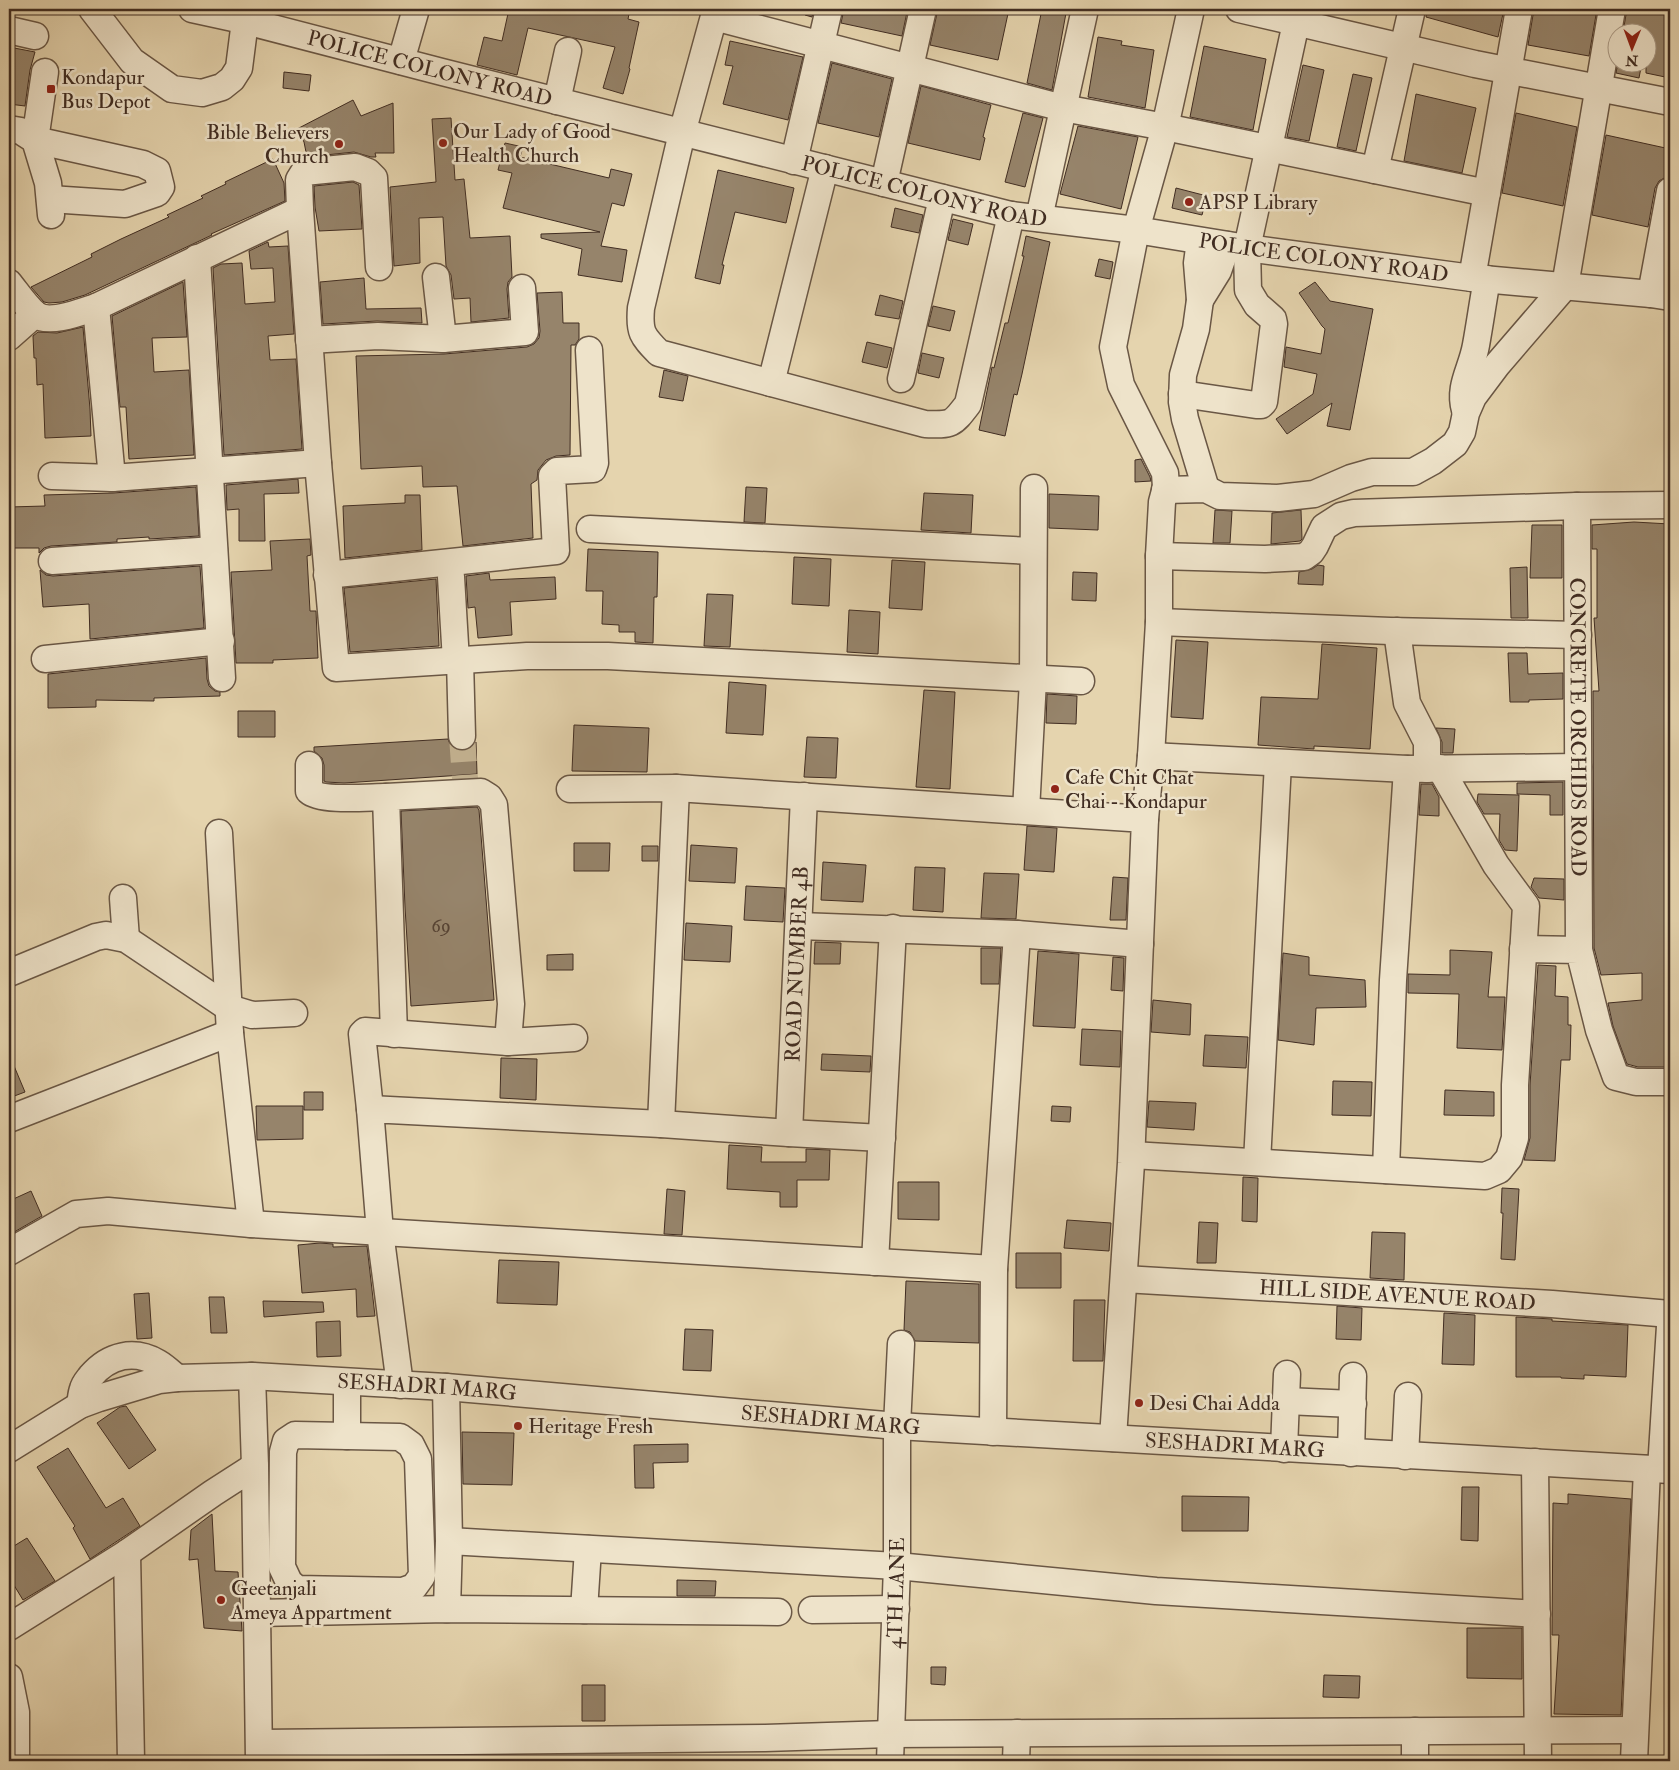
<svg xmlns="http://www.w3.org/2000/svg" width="1679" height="1770" font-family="'IM FELL Double Pica',serif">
<rect width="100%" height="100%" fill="#e5d4ae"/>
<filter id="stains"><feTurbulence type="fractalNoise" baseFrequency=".004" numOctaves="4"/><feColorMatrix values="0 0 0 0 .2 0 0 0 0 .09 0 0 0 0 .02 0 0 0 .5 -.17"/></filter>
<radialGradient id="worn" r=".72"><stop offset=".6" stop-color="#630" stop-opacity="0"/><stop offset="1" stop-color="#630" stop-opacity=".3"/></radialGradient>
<path fill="#96846b" stroke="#412d22" d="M509,9H630L628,19L639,22L629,68L630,69L623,94L603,88L615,47L528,28L517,75L477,65L484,37L502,41Z
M806,9H814L812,17L805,15Z
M844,9H893L907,12L902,36L841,23Z
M938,9H1009L998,60L930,45Z
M1042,9L1066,13L1052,90L1027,83Z
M1427,9H1504L1498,37L1426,17Z
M1534,9H1597L1589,56L1528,45Z
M1627,9H1670V78L1646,73V32H1623Z
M1098,37L1122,41L1121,45L1154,50L1145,108L1088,97Z
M730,41L803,57L788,120L723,104L733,66L725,65Z
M1204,46L1266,59L1253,130L1190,117Z
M9,47L35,52L30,70L25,106L9,104Z
M1618,62H1642L1639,78L1616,73Z
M832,63L892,79L879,137L818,123Z
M1303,65L1324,70L1309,141L1287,137Z
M284,72L311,75L309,91L283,88Z
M1353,74L1372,78L1356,151L1337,147Z
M921,86L991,105L983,137L985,138L980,160L908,143Z
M1416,94L1476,108L1462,173L1404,161Z
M353,100L361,116L393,103L394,153H375L376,157H371L354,152L307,157L304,142L297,129Z
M1023,113L1043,118L1025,187L1005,182Z
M1516,113L1577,127L1563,206L1502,193Z
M451,118L455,180L464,179L470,238L510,236L512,277L508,282L507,289L509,318L471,322L470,298L454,299L451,275L446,266L443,217L419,218L420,263L394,266L390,187L436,182L432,119Z
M1078,126L1138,137L1121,209L1060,194Z
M1606,135L1670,149L1666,177L1659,181L1655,188L1648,227L1592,215Z
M505,143L523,147L520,157L609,178L611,169L632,174L624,206L612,203L601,246L627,250L622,282L578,275L582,249L541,238V234L600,232L503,208L512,173L498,170Z
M273,159L284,183L285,201L211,234L212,235L85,295L62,302L49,303L44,302L31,287L92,257L91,254L121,239L169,217L167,215L203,198L201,196L226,184L225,182Z
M718,170L794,188L786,223L735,212L722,265H724L720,284L695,278Z
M353,182L359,185L362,229L319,231L315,207L314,186Z
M1176,188L1207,196L1202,215L1172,208Z
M895,208L923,215L919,233L891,227Z
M953,219L973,224L968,245L948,240Z
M1026,236L1050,242L1022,374L1017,395L1014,394L1005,436L979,430L992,367L994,368L1005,323H1008L1024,256H1022Z
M268,242L269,247L288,246L294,334L268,336L270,360L296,359L302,449L224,455L213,268L221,264L242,263L245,304L275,302L273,268L251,269L249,251Z
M1099,259L1113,262L1110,279L1095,276Z
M364,278L366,309L421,308L422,323L377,321L323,324L320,282Z
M183,282L187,337L152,338L154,372L189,370L194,455L129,459L126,407H120L112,316Z
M1315,282L1330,301L1373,309L1350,430L1327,426L1332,403L1287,434L1276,419L1313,394L1317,374L1284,367L1286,347L1321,354L1325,329L1322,326L1299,293Z
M562,292L563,323H579V339L575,345H571L570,455L556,456L546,460L538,470L537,480L531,484L533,538L463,546L457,486L423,487L422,466L361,469L356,356L444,354L527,347L534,344L539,338L540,331L537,293Z
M880,295L903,301L899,319L875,315Z
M933,306L955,311L950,331L928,326Z
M83,327L90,409L91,436L45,438L43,384L37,385L36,358H34L33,336L38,332L57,333Z
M867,342L892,348L887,368L862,362Z
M922,353L944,358L939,378L918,373Z
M664,370L688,376L683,401L659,397Z
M1141,459L1150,477L1151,481L1135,482V460Z
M298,479L299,493L264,494L265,541H239V509L227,510L226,485Z
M196,487L199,536L149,539V537L117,539V542L51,546L44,548L39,553V548H9V507L45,506L44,495L113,493Z
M746,487L767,488L765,523L744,522Z
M924,493L973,495L971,533L921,530Z
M1049,494L1099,496L1098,530L1049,528Z
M405,495H420L422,550L345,558L343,506L405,503Z
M1215,510L1232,511L1230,543H1213Z
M1301,510L1302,539L1300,541L1271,544L1272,513Z
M1634,522L1670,524V549H1668L1670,585V1067H1638L1627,1064L1613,1026L1608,1003L1642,1000V973L1601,975L1594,948L1593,691H1599L1594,618H1597V549H1592V525Z
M1532,525H1562V578H1530Z
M310,539L311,555L307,556L310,611H316L318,658L273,660V663H236L231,572L272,570L270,541Z
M588,549L658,552L657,597H654L653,643L635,642V632H619V625L602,624L603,591H586Z
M794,557L831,559L829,606L792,604Z
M892,560L925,562L922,610L889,608Z
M1318,565L1324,566L1323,585L1298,584L1299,572L1312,569Z
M200,566L204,628L90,639L89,604L43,607L40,570L46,575L53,576Z
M1527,567L1528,618H1511L1510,568Z
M1073,572L1097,573L1096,601L1072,600Z
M489,573L490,580L555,577L556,599L510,602L512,635L478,638L475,607L468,608L466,576Z
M436,579L439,646L350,652L344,588Z
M707,594L733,595L730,647L704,646Z
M849,610L880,612L878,654L847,652Z
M1176,640L1208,642L1203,719L1171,717Z
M1322,644L1377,648L1370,749L1314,746V749L1258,745L1261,697L1318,699Z
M1508,653H1527L1528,674L1563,673V699L1529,700V702H1510Z
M206,658L207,679L209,686L215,691L220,692V696L154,698V701L96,700V707L48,708V674Z
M729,682L766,685L763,735L726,733Z
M924,690L955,692L950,789L916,787Z
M1047,694L1077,696L1076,724L1046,723Z
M238,711H275V737H238Z
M574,725L649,728L647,772L572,771Z
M1436,728L1455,729L1453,753H1442V742Z
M807,737L838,738L836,778L804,777Z
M448,739L450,744L454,749L462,751L470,748L476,742L477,774L344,783L326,782L324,781V765L322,758L314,751V747Z
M1563,782V815H1550V795L1517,794V783Z
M1421,784H1432L1439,797V816L1419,815Z
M1478,794L1519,795L1517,851L1505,850L1499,840L1500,814H1484L1477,802Z
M477,807L479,810L494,1000L411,1006L405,907L401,811Z
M1027,826L1057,828L1054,872L1024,870Z
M574,843H610L609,871H574Z
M691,845L737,848L735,883L689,881Z
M642,846H658V861H642Z
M823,862L866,865L863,902L821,900Z
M915,867L945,868L943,912L913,910Z
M984,873L1019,874L1016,919L981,918Z
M1113,877L1128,878L1126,920H1110Z
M1534,878L1564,879V900L1539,898L1531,887Z
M746,886L785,888L783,922L744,920Z
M686,923L732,926L730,962L684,960Z
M815,942L841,943L840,964H814Z
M981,948H1001L999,984H981Z
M1450,950L1492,952L1488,997H1505L1502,1050L1457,1048L1459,994L1408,993V974L1450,975Z
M1038,951L1079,954L1075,1028L1033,1026Z
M1283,953L1309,957V975L1365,980L1366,1007L1316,1008L1314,1045L1278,1040Z
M573,954V970H547V955Z
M1113,957L1124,958L1123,991L1111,990Z
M1538,965L1556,966L1555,996L1568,997V1025H1571L1570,1060H1561L1555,1161L1524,1160L1530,1138V1085Z
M1153,1000L1191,1004L1190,1035L1151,1032Z
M1082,1029L1121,1031L1120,1067L1080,1065Z
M1205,1035L1248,1037L1246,1068L1203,1066Z
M9,1054L25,1092L9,1098Z
M822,1054L871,1056L870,1072L821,1070Z
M501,1058L537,1059L536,1100L500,1098Z
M1333,1081L1372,1082L1371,1116L1332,1115Z
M1445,1090L1494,1092V1116L1444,1115Z
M304,1092H323V1110H304Z
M1149,1101L1196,1103L1194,1130L1147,1127Z
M256,1106H303V1139L257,1140Z
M1052,1106L1071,1107L1070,1122L1051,1121Z
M729,1145L762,1147L761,1162H806V1149L830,1150L829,1180H797V1207H780V1192L727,1189Z
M1243,1177L1258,1178L1257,1222L1242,1221Z
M898,1182H939V1220L898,1219Z
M1502,1188L1519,1189L1515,1260L1501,1259L1503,1213H1501Z
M667,1189L685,1191L682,1235L664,1234Z
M31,1191L42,1216L9,1235V1201Z
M1067,1220L1111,1223L1109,1251L1064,1248Z
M1199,1222L1218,1223L1216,1263H1197Z
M1372,1232L1405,1233L1404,1280L1370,1278Z
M320,1243L333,1244V1247L367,1246L375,1316L357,1317L356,1289L302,1293L298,1245Z
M1016,1253H1061V1288H1016Z
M499,1260L559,1262L557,1305L497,1303Z
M906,1281L979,1284V1343L915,1341L910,1332L904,1330Z
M149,1293L152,1338L137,1339L134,1294Z
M209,1297H224L227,1333H211Z
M1074,1300H1105L1103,1361H1073Z
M263,1301L323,1302L324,1312L264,1317Z
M1337,1306L1362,1308L1361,1340L1336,1339Z
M1444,1313L1475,1315L1474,1365L1442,1364Z
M1516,1317L1552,1319V1321L1628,1325L1626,1377L1584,1375V1379L1561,1378V1377H1516Z
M340,1321L341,1356L317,1357L316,1322Z
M685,1329L713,1330L711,1371L683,1370Z
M126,1406L156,1450L129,1469L97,1423L120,1407Z
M462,1432L514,1433L512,1485L463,1484Z
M688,1444V1462L653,1463L654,1488H635L634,1445Z
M68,1448L106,1508L123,1498L140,1526L90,1559L73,1528L75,1526L37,1467Z
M1462,1487H1479L1478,1541L1461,1540Z
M1568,1494L1631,1499L1621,1715L1554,1714L1559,1635H1552L1553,1503L1568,1504Z
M1182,1496L1249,1497L1248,1531H1182Z
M212,1514L215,1571L238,1572L242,1631L204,1628L198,1559L189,1560L191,1530Z
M27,1538L55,1581L23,1600L9,1577V1549Z
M677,1580L716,1581L715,1596H677Z
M1467,1628H1522V1679L1467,1678Z
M931,1667H946L945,1685L931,1684Z
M1324,1675L1360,1676L1359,1698L1323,1697Z
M582,1685H605V1721H582Z"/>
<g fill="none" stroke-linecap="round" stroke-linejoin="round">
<path stroke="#c4b392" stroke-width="26" stroke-dasharray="26 13" stroke-linecap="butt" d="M462,736L465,779"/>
<g stroke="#6a5745" stroke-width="29">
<g id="minor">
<path d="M92,9L132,61L172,89L202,93L222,87L232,79L239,68L245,21"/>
<path id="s1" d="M192,9L238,19L442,72L1011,215L1136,230L1247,248L1472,278L1651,294L1670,297"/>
<path d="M716,9L682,133L641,308C639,332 642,336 659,353L925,424C952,425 952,425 968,404L1011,215"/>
<path d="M1239,9L1475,64L1670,102"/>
<path d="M714,17L1063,108L1165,127L1487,193"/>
<path d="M9,30L35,36"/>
<path d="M401,61L416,9"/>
<path d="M45,72L35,140L143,164L157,171L161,187L157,193L125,204L50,199"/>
<path d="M557,101L568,51"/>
<path d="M9,129L21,131L35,140L48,183L51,215"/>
<path d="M794,161L829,9"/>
<path d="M1375,170L1412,9"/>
<path d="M884,183L923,9"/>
<path d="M300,210L299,180L304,172L355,167L368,172L374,178L379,267"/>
<path d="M1039,218L1085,9"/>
<path d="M1200,241L1197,263L1200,300L1196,329L1183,375L1182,402L1185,419L1206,489"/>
<path d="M197,258L222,678"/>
<path d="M436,277L443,339"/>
<path d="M1472,278L1519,9"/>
<path d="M9,283C17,293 25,305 35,314C48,325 81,312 96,307L300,210L318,463L336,668L527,656H608L1081,681"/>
<path d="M1651,294L1670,191"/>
<path d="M1200,300L1218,271L1227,245"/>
<path d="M96,307L112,478"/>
<path d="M9,337L35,314"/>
<path d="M309,340L378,336L443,339L525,332L522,288"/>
<path d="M901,379L942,198"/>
<path d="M771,383L825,168"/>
<path d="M1182,394L1256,405H1261L1264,402L1274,324L1273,319L1257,305L1248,290L1247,248L1299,9"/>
<path d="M1465,410C1458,386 1472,369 1476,345C1480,323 1483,301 1487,279"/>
<path d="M52,476L112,478L318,463"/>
<path d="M1165,490L1206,489L1220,496L1278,498L1314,494L1351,478L1372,472H1413L1433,461L1455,444L1462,432L1466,413L1473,397L1497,365L1565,286L1612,9"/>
<path id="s2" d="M1577,506L1579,950"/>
<path d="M590,529L1033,551"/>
<path d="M1159,556L1265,559L1304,557L1311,552L1315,546L1324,527L1341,516L1354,513L1577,506L1670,505"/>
<path d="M52,561L214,550"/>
<path d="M327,575L556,551L552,476L557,471L593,469L595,463L589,350"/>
<path d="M451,577L456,661"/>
<path d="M1159,622L1390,631L1578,635"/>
<path d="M1397,631L1407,703L1427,742V769"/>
<path d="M45,659L221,641"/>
<path d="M460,660L462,736"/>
<path d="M1151,756L1407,769L1578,767"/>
<path d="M309,765V791C321,802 369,797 386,797"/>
<path d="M570,789L676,788L1145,819L1131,1163L1113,1438"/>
<path d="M1026,811L1033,680L1034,488"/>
<path d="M1145,819L1151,756L1159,622V556L1162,502L1166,487L1165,473L1121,385L1113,347L1136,230L1165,127L1191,9"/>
<path d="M219,833L230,1033L251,1224"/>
<path d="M123,898L126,939"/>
<path d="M799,926L1017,934L1140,944"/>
<path d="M1523,949L1579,950L1599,1030L1616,1077L1636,1082H1670"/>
<path d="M9,973L96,937L106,935L126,939L229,1008L252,1015L294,1013"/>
<path d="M394,1034L386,797L481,792L489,797L494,805L511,1004L508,1042"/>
<path d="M370,1109L362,1034L365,1031L508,1042L574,1038"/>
<path d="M9,1119L230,1033"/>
<path d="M661,1124L676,788"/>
<path id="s3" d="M789,1133L804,796"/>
<path d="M1132,1155L1485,1176L1499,1170L1509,1158L1515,1138V1085L1526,906L1496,865L1440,768"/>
<path d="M1257,1162L1278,763"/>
<path d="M1386,1170L1393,980L1407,769"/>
<path d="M9,1252L76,1214L108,1211L251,1224L994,1269"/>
<path d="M875,1262L893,928"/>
<path id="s4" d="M1124,1279L1552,1304L1670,1314"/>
<path d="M252,1376L255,1466"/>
<path d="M400,1385L380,1232L370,1109L661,1124L789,1133L882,1138"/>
<path d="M446,1387L449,1541L447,1609"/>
<path d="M1286,1401L1353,1404"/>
<path d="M80,1405C81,1400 81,1394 83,1389C84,1384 88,1380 91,1376C109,1355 134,1349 158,1363C165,1367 171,1373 177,1378"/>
<path d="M993,1432L994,1269L1017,934"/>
<path d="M295,1435L400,1437L411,1445L418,1459L422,1576L414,1587L403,1591L297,1589L289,1582L282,1567L283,1452L286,1441Z"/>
<path d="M347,1436V1382"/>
<path id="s5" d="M9,1449L80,1405L99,1398L159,1380L177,1378L252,1376L446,1387L897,1426L1670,1470"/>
<path d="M1284,1449L1287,1374"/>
<path d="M1351,1453L1353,1376"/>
<path d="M1405,1456L1408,1396"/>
<path d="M1535,1462L1538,1761"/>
<path d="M1661,1469L1670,1326"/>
<path d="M449,1541L897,1566L1156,1591L1537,1614"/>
<path d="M127,1553L131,1761"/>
<path d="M584,1610L588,1549"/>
<path d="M812,1610L896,1609"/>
<path d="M257,1613L447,1609L778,1612"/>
<path d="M9,1627L127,1553L213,1493L255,1466L259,1760"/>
<path d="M9,1677L16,1712V1761"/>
<path d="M1415,1731V1761"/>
<path d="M260,1743L765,1738L890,1734L1634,1730"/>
<path id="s6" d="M890,1761L897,1566V1426L901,1344"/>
<path d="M1016,1761L1017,1733"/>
<path d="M1634,1761L1647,1469"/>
</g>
</g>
<use href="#minor" stroke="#eee3ca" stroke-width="26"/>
</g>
<g fill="#8f2418" stroke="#eee3ca" stroke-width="2">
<rect x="46" y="84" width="10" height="10" rx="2.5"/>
<circle cx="443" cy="143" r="5"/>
<circle cx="339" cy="144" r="5"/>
<circle cx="1189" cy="202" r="5"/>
<circle cx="1055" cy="789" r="5"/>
<circle cx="1139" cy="1403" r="5"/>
<circle cx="518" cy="1426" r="5"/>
<circle cx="221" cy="1600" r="5"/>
</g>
<g text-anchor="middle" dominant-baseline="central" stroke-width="5" stroke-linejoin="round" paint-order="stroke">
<g font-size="19" fill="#564334">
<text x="441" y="926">69</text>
</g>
<g font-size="21" fill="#412d22" stroke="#eee3ca">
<text stroke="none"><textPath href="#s1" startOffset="245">POLICE COLONY ROAD</textPath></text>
<text stroke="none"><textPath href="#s1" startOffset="755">POLICE COLONY ROAD</textPath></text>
<text stroke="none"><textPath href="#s1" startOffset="1160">POLICE COLONY ROAD</textPath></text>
<text stroke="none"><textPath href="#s2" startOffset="221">CONCRETE ORCHIDS ROAD</textPath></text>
<text stroke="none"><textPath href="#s3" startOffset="169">ROAD NUMBER 4B</textPath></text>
<text stroke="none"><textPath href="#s4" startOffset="274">HILL SIDE AVENUE ROAD</textPath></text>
<text stroke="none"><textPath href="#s5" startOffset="435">SESHADRI MARG</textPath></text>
<text stroke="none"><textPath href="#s5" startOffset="840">SESHADRI MARG</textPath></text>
<text stroke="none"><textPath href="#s5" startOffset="1245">SESHADRI MARG</textPath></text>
<text stroke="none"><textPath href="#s6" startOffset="168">4TH LANE</textPath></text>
</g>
<g font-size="21" fill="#412d22" stroke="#eee3ca" text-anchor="start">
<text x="61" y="77">Kondapur<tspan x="61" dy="24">Bus Depot</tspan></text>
<text x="453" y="131">Our Lady of Good<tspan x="453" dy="24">Health Church</tspan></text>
<text x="329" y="132" text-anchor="end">Bible Believers<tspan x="329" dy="24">Church</tspan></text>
<text x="1199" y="202">APSP Library</text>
<text x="1065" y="777">Cafe Chit Chat<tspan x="1065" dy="24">Chai - Kondapur</tspan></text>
<text x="1149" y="1403">Desi Chai Adda</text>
<text x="528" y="1426">Heritage Fresh</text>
<text x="231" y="1588">Geetanjali<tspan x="231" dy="24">Ameya Appartment</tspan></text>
</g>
</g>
<rect width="1679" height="1770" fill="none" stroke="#e5d4ae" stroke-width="30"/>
<rect x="10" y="10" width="1659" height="1750" fill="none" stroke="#412d22" stroke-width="2.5"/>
<rect x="15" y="15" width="1649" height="1740" fill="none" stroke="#412d22"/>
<g transform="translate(1632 48) rotate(181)"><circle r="24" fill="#eee3ca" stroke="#a99a87"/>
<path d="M0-4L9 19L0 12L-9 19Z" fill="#8f2418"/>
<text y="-8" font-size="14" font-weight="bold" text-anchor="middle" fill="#412d22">N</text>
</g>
<rect width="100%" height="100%" filter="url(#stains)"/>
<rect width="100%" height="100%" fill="url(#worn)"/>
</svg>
